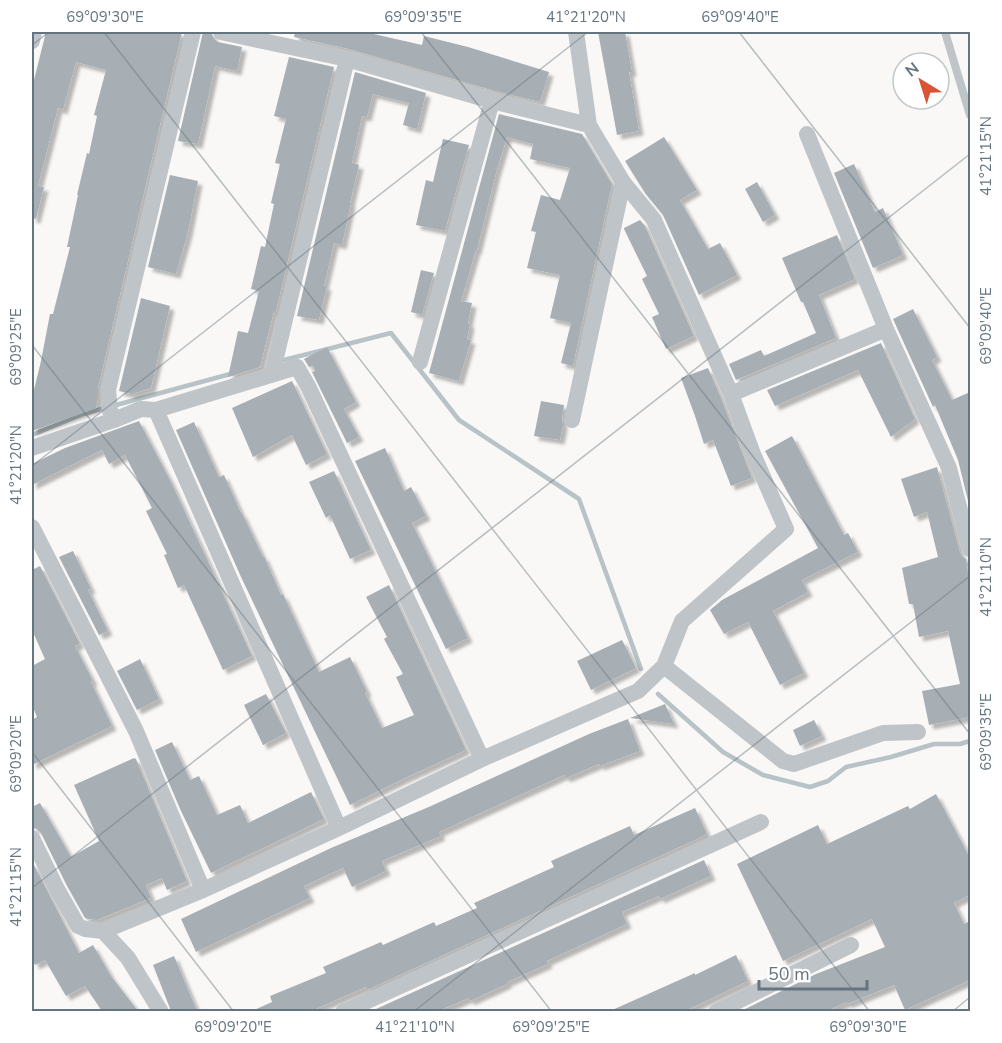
<svg xmlns="http://www.w3.org/2000/svg" width="1002" height="1043" font-family="'Nunito Sans',sans-serif">
<defs>
<filter id="shadow"><feDropShadow dx="4.5" dy="4.5" stdDeviation="1.5" flood-color="#0004"/></filter>
</defs>
<rect width="100%" height="100%" fill="#f9f8f6"/>
<g fill="none" stroke-linecap="round" stroke-linejoin="round">
<path stroke="#b7c3c7" stroke-width="4.5" d="M280,361L391,333L459,420L579,499L641,669
M32,435L83,414L234,373
M658,694L723,752L763,775L810,787L828,781L846,767L891,757L934,744H960L970,741"/>
</g>
<path fill="#a7afb5" filter="url(#shadow)" d="M46,32H182L98,388V398L96,408L32,431V398L41,361L50,314H53L70,247H67L78,195H77L87,153L89,154L97,116L94,115L106,70L76,62L63,110L58,108L38,186L44,187L36,219L32,218V88Z
M203,32H211L214,39L218,42L242,47L237,71L215,66L198,144L178,141Z
M295,32H365L422,45L424,36L468,47L549,72L540,102L495,91L349,49L294,37Z
M598,32H625L632,72H629L639,131L617,135Z
M289,57L334,67L276,311H274L260,367L228,377L238,331L248,333L259,291L251,289L261,246L265,247L274,204L271,203L280,164L275,163L286,119L274,116Z
M355,72L426,93L417,129L403,125L409,103L373,94L367,117L362,116L352,163L359,165L350,203H351L342,245L334,243L324,286H327L319,320L297,316Z
M499,114L582,134L612,184L573,366L561,363L571,323L550,318L560,275L527,268L536,232L531,231L541,195L560,200L570,168L530,159L533,144L507,137L496,173L477,250H476L461,301L472,303L468,323L470,324L467,339L471,340L459,381L429,373Z
M664,137L697,190L680,200L708,249L720,243L737,275L699,295L663,215L645,193L625,161Z
M443,139L469,145L445,231L416,225L426,180L433,182Z
M854,164L875,212L883,208L903,255L873,268L834,173Z
M170,175L198,181L188,232L176,274L148,267Z
M757,182L775,215L763,222L745,189Z
M640,220L645,226L694,336L666,349L652,317L659,314L642,279L647,276L624,229V228Z
M837,235L855,279L819,295L836,338L736,380L729,364L761,350L764,356L816,333L803,302H801L782,258Z
M421,270L434,273L422,315L411,312Z
M141,298L170,306L151,388L132,394L119,391Z
M913,309L937,357L932,360L952,400L970,392V509L958,460L935,405L933,407L893,319Z
M881,343L915,419L891,437L858,370L775,406L767,390Z
M327,347L356,402L344,409L359,437L347,443L312,372L315,371L313,366L309,367L304,359Z
M708,368L721,398L752,478L731,486L713,440L704,444L695,416L681,378Z
M292,381L327,454L306,465L292,435L253,457L232,408Z
M541,401L564,405L562,418L563,425L560,440L534,436Z
M139,421L172,484L252,656L223,670L184,585L178,588L164,555L167,554L146,511L152,508L125,455L109,464L102,450L32,485V464L65,448Z
M194,422L219,477L224,475L241,513H242L263,557L264,556L281,595L283,594L319,672L350,657L367,692L365,693L382,728L414,715L396,677L403,674L384,639L387,637L366,597L389,585L466,750L403,779L350,805L241,577L176,430Z
M792,436L844,535L848,533L858,552L802,580L808,592L773,611L804,673L780,685L748,622L724,634L710,610L722,600L818,548L765,451Z
M385,448L404,491L411,487L426,516L412,523L468,638L446,649L355,461Z
M937,467L960,552L962,556L966,559L970,586V717L929,725L922,691L960,684L948,631L919,637L913,604H909L902,568L938,557L927,512L914,517L901,479Z
M334,471L371,550L350,559L330,515L326,518L309,482Z
M73,551L91,589L88,590L108,631L99,635L59,557Z
M40,566L80,644L75,646L93,681L91,682L112,726L32,765V720L37,717L32,705V666L45,659L32,630V570Z
M622,640L636,668L591,690L577,661Z
M140,659L159,699L137,710L117,671Z
M266,694L286,733L263,745L244,705Z
M665,704L674,724L630,718Z
M628,719L640,751L600,766L599,764L566,778L564,775L439,832L441,836L382,861L386,871L352,887L343,868L304,886L310,898L196,952L181,919L331,848L431,806L589,734Z
M814,720L822,736L800,746L793,730Z
M172,742L190,780L199,776L217,815L240,805L248,823L311,792L324,819L211,873L181,811L155,750Z
M134,758L136,759L187,881L167,890L162,878L146,885L151,898L97,920L88,919L85,918L66,884L41,833L37,829L32,828V807L40,803L71,857L99,841L74,785Z
M936,794L970,858V895L954,903L964,924L970,921V980L905,1010L894,985L847,1004V1002L827,1011H741L816,974L885,947L872,919L783,961L737,864L818,825L827,844L908,806L910,809Z
M695,808L707,834L695,840L367,990L366,987L311,1011H252L272,1002L270,996L326,973L323,967L381,942L383,945L434,922L436,926L477,908L474,903L554,867L551,861L630,826L634,835Z
M704,860L711,876L660,899L659,896L622,912L627,924L547,961L548,964L507,982V984L470,1001L469,998L438,1011H377L376,1009Z
M32,861L79,953L93,945L111,976L138,1011H102L85,986L66,996L45,960L35,965L32,958Z
M736,955L748,981L685,1011H610L695,973V975Z
M174,956L197,1011H171L153,965Z"/>
<g fill="none" stroke-linecap="round" stroke-linejoin="round">
<path stroke="#bfc4c8" stroke-width="8" d="M945,32L970,115"/>
<path stroke="#bfc4c8" stroke-width="16" d="M221,32L347,59L492,101L589,125
M32,41L34,32
M807,134L886,329L949,468L970,549
M420,362L492,101
M272,374L347,59
M731,394L886,329
M156,410L339,828
M114,420L110,411L108,390L193,32
M572,420L623,182
M32,448L114,420L141,409L156,410L297,367L308,386L482,759
M32,527L136,731L203,890
M664,666L783,761L794,764L883,733L918,732
M32,838L57,889L78,926L85,929L103,931L128,958L161,1012
M103,931L203,890L339,828L482,759L638,691L664,666L682,621L786,529L753,454L731,394L654,220L623,182L589,125L576,32
M343,1012L761,822
M716,1012L851,945"/>
</g>
<path fill="none" stroke="#657580" stroke-width="1.5" stroke-opacity="0.45" d="M104,32L870,1012M421,32L970,734M739,32L970,328M32,45L49,32M32,345L552,1012M32,466L588,32M32,752L234,1012M32,888L970,154M413,1012L970,576M952,1012L970,997"/>
<rect width="1002" height="1043" fill="none" stroke="#ffffff" stroke-width="66"/>
<g transform="translate(921 81) rotate(322)"><circle r="28" fill="#ffffff" stroke="#c1c8cc" stroke-width="1.5"/>
<path d="M0-4.5L10 22L0 15L-10 22Z" fill="#da5335"/>
<text y="-9" font-size="16" font-weight="bold" text-anchor="middle" fill="#657580">N</text>
</g>
<path d="M759 980v9h108v-9" fill="none" stroke="#657580" stroke-width="3"/>
<text x="768" y="980" font-size="18" fill="#657580" stroke="#ffffff" stroke-width="4.5" paint-order="stroke">50 m</text>
<rect x="33" y="33" width="936" height="977" fill="none" stroke="#657580" stroke-width="2"/>
<g font-size="15" text-anchor="middle" fill="#657580">
<text x="105" y="22">69°09'30"E</text>
<text x="423" y="22">69°09'35"E</text>
<text x="586" y="22">41°21'20"N</text>
<text x="740" y="22">69°09'40"E</text>
<text transform="translate(986 156) rotate(-90)" y="5">41°21'15"N</text>
<text transform="translate(986 326) rotate(-90)" y="5">69°09'40"E</text>
<text transform="translate(16 347) rotate(-90)" y="5">69°09'25"E</text>
<text transform="translate(16 465) rotate(-90)" y="5">41°21'20"N</text>
<text transform="translate(986 577) rotate(-90)" y="5">41°21'10"N</text>
<text transform="translate(986 732) rotate(-90)" y="5">69°09'35"E</text>
<text transform="translate(16 754) rotate(-90)" y="5">69°09'20"E</text>
<text transform="translate(16 887) rotate(-90)" y="5">41°21'15"N</text>
<text x="233" y="1032">69°09'20"E</text>
<text x="415" y="1032">41°21'10"N</text>
<text x="551" y="1032">69°09'25"E</text>
<text x="868" y="1032">69°09'30"E</text>
</g>
</svg>
